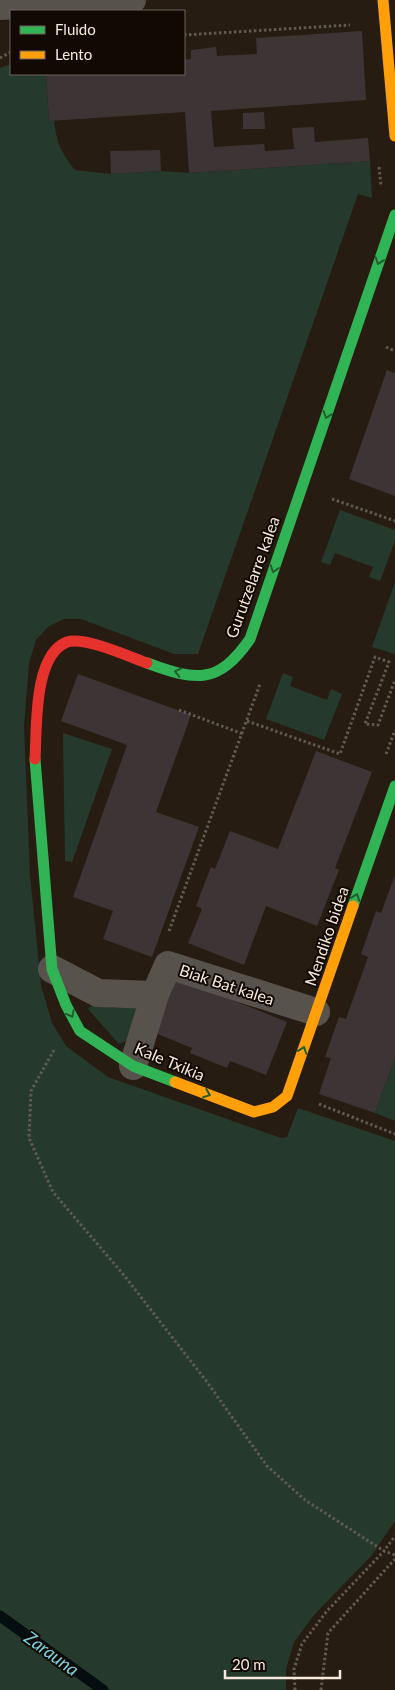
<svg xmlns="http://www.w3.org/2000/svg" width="395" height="1690" font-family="Lato,sans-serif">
<rect width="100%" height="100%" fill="#271c11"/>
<path fill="#253a2d" d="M11,64V74H46L49,121H54C57,143 61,153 75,170L111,174L161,171L190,173L370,161L372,198L358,194L198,654H174L81,619H64L49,626L36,640L29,663L24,726L30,875L41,985L52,1023L66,1046L108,1077L281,1138L287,1137L298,1108L395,1141V1521L371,1556L314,1615L294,1642L286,1669V1690H0V68Z
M340,510L395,530V541L380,581L369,577L373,567L335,553L330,565L321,562Z
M395,582V654L372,647Z
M283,673L293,677L290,686L327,700L331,689L342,694L324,740L266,719Z
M63,733L112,749L72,862L65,861Z
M96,1002L113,1008L136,1005L138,1010L126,1041L119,1044L88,1009Z
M395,1058V1121L375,1113Z"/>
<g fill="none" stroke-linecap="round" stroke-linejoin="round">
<path stroke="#040e10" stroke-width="11" d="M0,1616L103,1690"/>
</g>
<path fill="#3d3535" d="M362,31L366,100L211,111L214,147L264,144L265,151L294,149L292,128L314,127L315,142L368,138L370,161L189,173L185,112L49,121L46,74H184V60L191,59V50L216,47L217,56L257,54L256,38Z
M264,112L265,129H243V113Z
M160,150L161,171L111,174L110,151Z
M387,370L395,373V496L349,479Z
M78,674L191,715L156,812L199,827L152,957L103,939L113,911L73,897L127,745L61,721Z
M316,751L372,772L335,868L339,870L317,926L266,906L244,965L188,943L202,909L196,906L211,867L215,869L230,831L278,849Z
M395,875V1058L375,1113L319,1094L331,1058L325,1057L339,1017L346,1019L368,957L361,954L376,911L381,913Z
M177,978L287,1022L266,1075L230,1061L227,1068L190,1053L192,1048L155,1033Z"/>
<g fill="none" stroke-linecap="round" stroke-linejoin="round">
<path stroke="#5f5a53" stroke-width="3" stroke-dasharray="2.5 2.5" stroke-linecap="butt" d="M184,35L350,25
M0,58L11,52
M379,167L381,185
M386,347L395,351
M332,499L395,521
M179,710L243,734
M247,721L340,754L375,657L389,662L365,724L378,725L395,680
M386,754L395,730
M169,931L260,684
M54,1050L31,1091L29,1138L53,1192L123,1274L207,1382L267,1466L305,1500L384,1551L395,1555
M319,1104L395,1134
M295,1690L294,1669L302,1644L327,1611L384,1551L395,1536
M321,1690L328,1633L395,1559"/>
<path stroke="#57524c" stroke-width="28" d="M0,6L132,0
M52,969L98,993L155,995
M133,1066L155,995L168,965L316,1012"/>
<path stroke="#30b455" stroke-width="11" d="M147,663C196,681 218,685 250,639L395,215
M35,759L52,969L66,1005L80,1031L133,1066L175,1082
M353,906L395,786"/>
<path stroke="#ff9f0a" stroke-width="11" d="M383,0L395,136
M175,1082L254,1112L273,1107L287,1096L353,906"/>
<path stroke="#e5322d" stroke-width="11" d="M35,759C37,729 33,655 67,642C84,636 130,657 147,663"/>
</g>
<defs><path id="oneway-chevron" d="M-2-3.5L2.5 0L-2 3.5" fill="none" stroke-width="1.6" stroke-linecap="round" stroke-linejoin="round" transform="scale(1.25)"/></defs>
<g stroke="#215e2c">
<use href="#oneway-chevron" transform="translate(379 261) rotate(109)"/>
<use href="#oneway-chevron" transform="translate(327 415) rotate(109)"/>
<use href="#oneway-chevron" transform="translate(274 569) rotate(109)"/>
<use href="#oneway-chevron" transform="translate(178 672) rotate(-167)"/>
<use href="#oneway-chevron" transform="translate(356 897) rotate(-71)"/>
<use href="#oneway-chevron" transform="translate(71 1014) rotate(62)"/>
<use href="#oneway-chevron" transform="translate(303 1050) rotate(-71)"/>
<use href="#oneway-chevron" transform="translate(207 1094) rotate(21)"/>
</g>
<g text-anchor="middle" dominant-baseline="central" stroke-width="4" stroke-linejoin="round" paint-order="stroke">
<g font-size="16" fill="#f7eadd" stroke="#120903">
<text transform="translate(252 577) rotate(-70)">Gurutzelarre kalea</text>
<text transform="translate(326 936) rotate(-71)">Mendiko bidea</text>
<text transform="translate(227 984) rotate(18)">Biak Bat kalea</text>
<text transform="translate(170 1061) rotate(23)">Kale Txikia</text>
</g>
<g font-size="18" font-style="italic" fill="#78d2e4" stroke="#120903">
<text transform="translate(52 1653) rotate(36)">Zarauna</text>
</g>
</g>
<rect x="10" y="10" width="175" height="65" fill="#120903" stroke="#6e635a"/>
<rect x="20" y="26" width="25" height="8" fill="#30b455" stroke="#6e635a"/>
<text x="55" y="35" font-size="15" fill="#f7eadd">Fluido</text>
<rect x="20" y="51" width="25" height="8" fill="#ff9f0a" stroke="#6e635a"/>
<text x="55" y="60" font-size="15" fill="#f7eadd">Lento</text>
<path d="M225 1670v8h115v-8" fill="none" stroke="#f7eadd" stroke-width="2.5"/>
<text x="232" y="1670" font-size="15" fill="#f7eadd" stroke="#120903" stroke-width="4" paint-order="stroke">20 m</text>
</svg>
